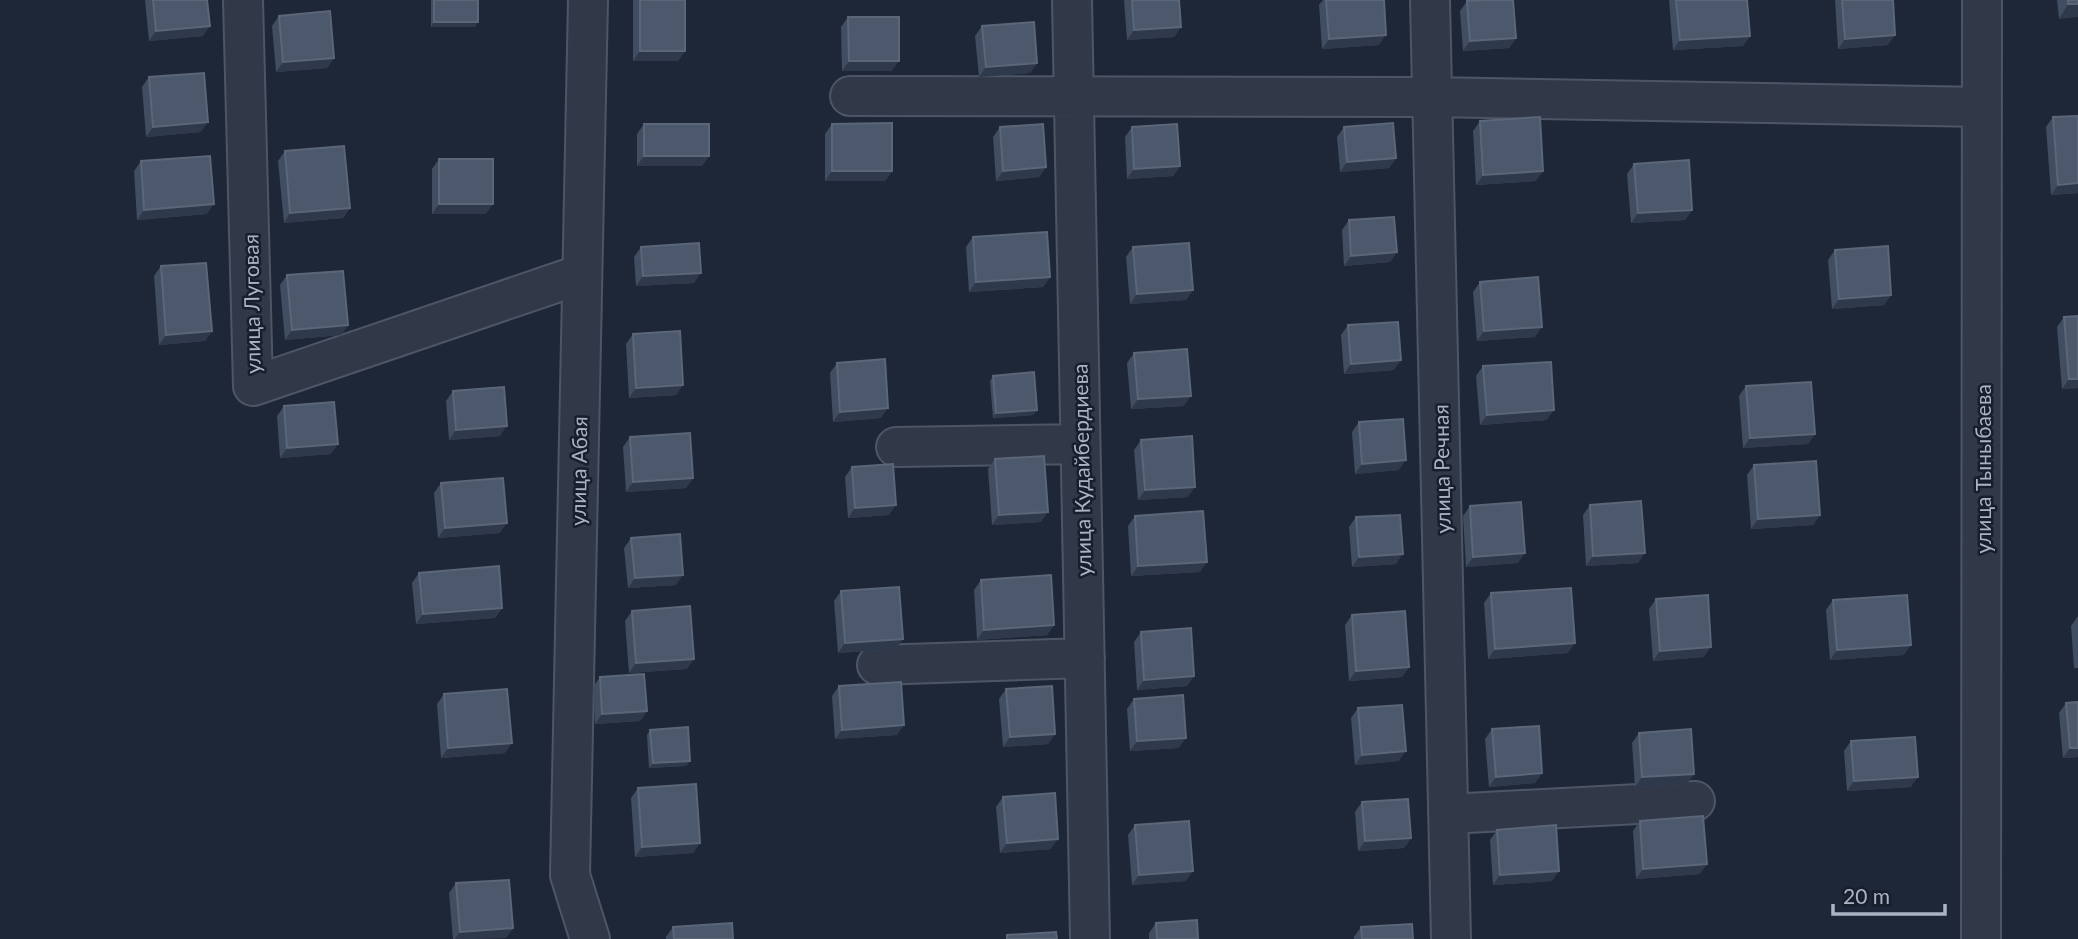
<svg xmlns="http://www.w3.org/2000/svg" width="2078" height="939" font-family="Lato,sans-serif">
<rect width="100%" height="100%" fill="#1d2737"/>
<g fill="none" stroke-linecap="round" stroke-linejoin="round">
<g stroke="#4e5666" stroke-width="42">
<path id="minor" d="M243,0L253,386L582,274
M588,0L570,875L590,939
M1072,0L1090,939
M1430,0L1451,939
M850,96L1432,97L1982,107
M896,447L1080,444
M877,665L1085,658
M1448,814L1695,801
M1981,939L1982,0"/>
</g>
<use href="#minor" stroke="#313948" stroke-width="38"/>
</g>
<path fill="#414d60" d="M145,0H207L203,36L149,41Z
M431,0H478L475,27H431Z
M633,0H685V51L678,61H633Z
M1124,0H1179L1181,27L1174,37L1127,40Z
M1323,0H1384L1379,45L1322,49L1319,5Z
M1669,0H1747L1750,36L1743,46L1673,50Z
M1835,0H1893L1888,45L1838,49Z
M2057,0H2078L2059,19Z
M1467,1L1516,38L1509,48L1463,51L1460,11Z
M279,16L334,58L327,68L276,72L272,26Z
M848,17L892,71H842L841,27Z
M982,26L1037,63L1030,73L979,77L975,36Z
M149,77L201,132L146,137L142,87Z
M2053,117L2078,193L2051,195L2046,127Z
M1480,121L1536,181L1476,185L1473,131Z
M644,124L709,156L702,166H637V134Z
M832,124L892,171L885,181H825V134Z
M1000,127L1046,167L1039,177L996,181L993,137Z
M1132,127L1180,166L1173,176L1127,179L1125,137Z
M1344,127L1396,158L1389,168L1340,172L1337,137Z
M285,151L350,208L343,218L284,223L278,161Z
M439,159L486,214H432V169Z
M141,161L207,214L137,220L134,171Z
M1634,164L1692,210L1685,220L1631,223L1627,174Z
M1349,220L1397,252L1390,262L1344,266L1342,230Z
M973,237L1050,277L1043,287L969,292L966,247Z
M641,247L694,283L636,286L634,257Z
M1133,247L1193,290L1186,300L1130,304L1126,257Z
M1835,250L1891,295L1884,305L1832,309L1828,260Z
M161,266L212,331L205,341L159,345L154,276Z
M287,275L348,325L341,335L285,340L280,285Z
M1480,282L1535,337L1477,341L1473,292Z
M2078,316V388L2062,389L2057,327L2064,317Z
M1348,325L1394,370L1344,374L1341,335Z
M633,334L683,385L676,395L629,398L626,344Z
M1134,353L1184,406L1131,409L1127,363Z
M837,363L881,418L833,422L830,373Z
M1483,366L1547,420L1480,425L1476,376Z
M993,376L1037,410L1033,415L993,418L990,381Z
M1746,386L1815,434L1808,444L1743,448L1739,396Z
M453,391L500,436L449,440L446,401Z
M284,406L331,454L280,458L277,416Z
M1359,422L1399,470L1355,474L1352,432Z
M630,437L693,478L686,488L626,492L623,447Z
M1141,440L1188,497L1138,500L1134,450Z
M995,459L1041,522L992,525L988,469Z
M1754,465L1820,515L1813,525L1751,529L1747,475Z
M852,467L889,515L848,518L845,477Z
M441,483L500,533L438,538L434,493Z
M1590,505L1638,563L1586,566L1583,515Z
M1470,506L1518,563L1466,567L1463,516Z
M1135,516L1200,572L1131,576L1128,526Z
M1356,517L1396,564L1352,567L1349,527Z
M631,538L676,585L628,588L624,548Z
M419,573L502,608L495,618L416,624L412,583Z
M981,580L1054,625L1047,635L977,640L974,590Z
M841,591L896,649L838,653L834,601Z
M1491,593L1568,653L1488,659L1484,603Z
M1656,599L1704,657L1653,661L1649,609Z
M1833,600L1904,655L1830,660L1826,610Z
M632,611L687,669L629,673L625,621Z
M1352,615L1409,667L1402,677L1349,681L1345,625Z
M2078,616V668H2074L2071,626Z
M1141,632L1194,676L1187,686L1137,690L1134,642Z
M600,677L647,711L640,721L595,724L593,687Z
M839,686L897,735L835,739L832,696Z
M1006,689L1055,734L1048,744L1003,747L999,699Z
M444,694L505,753L441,758L437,704Z
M1134,699L1179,748L1130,751L1127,709Z
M2066,703L2078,757L2063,758L2059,713Z
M1358,708L1399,761L1355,765L1351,718Z
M1492,729L1542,773L1535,783L1489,787L1485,739Z
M650,730L690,761L686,766L649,768L647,735Z
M1639,733L1687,784L1635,787L1632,743Z
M1851,741L1911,787L1847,791L1844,751Z
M638,788L700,843L693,853L635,857L631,798Z
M1003,797L1051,849L1000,853L996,807Z
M1362,802L1411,838L1404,848L1358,851L1355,812Z
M1640,821L1700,874L1636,879L1633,831Z
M1135,825L1186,881L1132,885L1128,835Z
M1497,830L1552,881L1493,885L1490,840Z
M456,883L513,928L506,938L453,939L449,893Z
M1156,923L1198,939H1149V933Z
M673,927L733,939H666V937Z
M1361,927L1413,939H1354V937Z"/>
<path fill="#2e394b" d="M2068,4H2078V17L2059,19Z
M434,22H478L475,27H431Z
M210,26L203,36L149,41L156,31Z
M1181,27L1174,37L1127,40L1134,30Z
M1386,35L1379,45L1322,49L1329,39Z
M1895,35L1888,45L1838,49L1845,39Z
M1750,36L1743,46L1673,50L1680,40Z
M1516,38L1509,48L1463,51L1470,41Z
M640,51H685L678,61H633Z
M334,58L327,68L276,72L283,62Z
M849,61H899L892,71H842Z
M1037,63L1030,73L979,77L986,67Z
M208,122L201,132L146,137L153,127Z
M644,156H709L702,166H637Z
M1396,158L1389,168L1340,172L1347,162Z
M1180,166L1173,176L1127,179L1134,169Z
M1046,167L1039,177L996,181L1003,171Z
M832,171H892L885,181H825Z
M1543,171L1536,181L1476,185L1483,175Z
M2078,183V193L2051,195L2058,185Z
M214,204L207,214L137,220L144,210Z
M439,204H493L486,214H432Z
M350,208L343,218L284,223L290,213Z
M1692,210L1685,220L1631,223L1638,213Z
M1397,252L1390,262L1344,266L1351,256Z
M701,273L694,283L636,286L643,276Z
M1050,277L1043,287L969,292L976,282Z
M1193,290L1186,300L1130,304L1137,294Z
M1891,295L1884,305L1832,309L1839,299Z
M348,325L341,335L285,340L292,330Z
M1542,327L1535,337L1477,341L1484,331Z
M212,331L205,341L159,345L166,335Z
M1401,360L1394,370L1344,374L1351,364Z
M2069,379H2078V388L2062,389Z
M683,385L676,395L629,398L636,388Z
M1191,396L1184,406L1131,409L1138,399Z
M888,408L881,418L833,422L840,412Z
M1037,410L1033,415L993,418L996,413Z
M1554,410L1547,420L1480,425L1487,415Z
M507,426L500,436L449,440L456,430Z
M1815,434L1808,444L1743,448L1750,438Z
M338,444L331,454L280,458L287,448Z
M1406,460L1399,470L1355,474L1362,464Z
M693,478L686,488L626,492L633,482Z
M1195,487L1188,497L1138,500L1145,490Z
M896,505L889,515L848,518L855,508Z
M1048,512L1041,522L992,525L999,515Z
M1820,515L1813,525L1751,529L1758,519Z
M507,523L500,533L438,538L445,528Z
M1525,553L1518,563L1466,567L1473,557Z
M1645,553L1638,563L1586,566L1593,556Z
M1403,554L1396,564L1352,567L1359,557Z
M1207,562L1200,572L1131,576L1138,566Z
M683,575L676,585L628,588L635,578Z
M502,608L495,618L416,624L423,614Z
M1054,625L1047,635L977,640L984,630Z
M903,639L896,649L838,653L845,643Z
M1575,643L1568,653L1488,659L1495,649Z
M1911,645L1904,655L1830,660L1837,650Z
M1711,647L1704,657L1653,661L1660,651Z
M694,659L687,669L629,673L636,663Z
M1409,667L1402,677L1349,681L1356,671Z
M1194,676L1187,686L1137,690L1144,680Z
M647,711L640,721L595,724L602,714Z
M904,725L897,735L835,739L842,730Z
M1055,734L1048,744L1003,747L1010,737Z
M1186,738L1179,748L1130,751L1137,741Z
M512,743L505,753L441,758L448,748Z
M2070,748H2078V757L2063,758Z
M1406,751L1399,761L1355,765L1362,755Z
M690,761L686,766L649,768L653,763Z
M1542,773L1535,783L1489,787L1496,777Z
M1694,774L1687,784L1635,787L1642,777Z
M1918,777L1911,787L1847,791L1854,781Z
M1411,838L1404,848L1358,851L1365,841Z
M1058,839L1051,849L1000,853L1007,843Z
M700,843L693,853L635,857L642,847Z
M1707,864L1700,874L1636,879L1643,869Z
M1193,871L1186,881L1132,885L1139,875Z
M1559,871L1552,881L1493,885L1500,875Z
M513,928L506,938L455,939L460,932Z"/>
<path fill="#4c586b" stroke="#5b6679" stroke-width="2" d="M153,0H207L210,26L156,31Z
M434,0H478V22H434Z
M640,0H685V51H640Z
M1132,0H1179L1181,27L1134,30Z
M1326,0H1384L1386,35L1329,39Z
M1484,0H1513L1516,38L1470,41L1467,1Z
M1676,0H1747L1750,36L1680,40Z
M1842,0H1893L1895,35L1845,39Z
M2068,0H2078V4H2068Z
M330,11L334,58L283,62L279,16Z
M848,17H899V61H849Z
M1034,22L1037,63L986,67L982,26Z
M204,73L208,122L153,127L149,77Z
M2078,116V183L2058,185L2053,117Z
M1540,117L1543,171L1483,175L1480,121Z
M892,123V171H832V124Z
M1393,123L1396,158L1347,162L1344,127Z
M644,124H709V156H644Z
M1043,124L1046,167L1003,171L1000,127Z
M1177,124L1180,166L1134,169L1132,127Z
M344,146L350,208L290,213L285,151Z
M210,156L214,204L144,210L141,161Z
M439,159H493V204H439Z
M1689,160L1692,210L1638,213L1634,164Z
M1394,217L1397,252L1351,256L1349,220Z
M1047,232L1050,277L976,282L973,237Z
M699,243L701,273L643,276L641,247Z
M1189,243L1193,290L1137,294L1133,247Z
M1888,246L1891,295L1839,299L1835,250Z
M206,263L212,331L166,335L161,266Z
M343,271L348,325L292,330L287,275Z
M1538,277L1542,327L1484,331L1480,282Z
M2078,316V379H2069L2064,317Z
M1398,322L1401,360L1351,364L1348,325Z
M680,331L683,385L636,388L633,334Z
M1187,349L1191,396L1138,399L1134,353Z
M885,359L888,408L840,412L837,363Z
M1551,362L1554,410L1487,415L1483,366Z
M1034,372L1037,410L996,413L993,376Z
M1811,382L1815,434L1750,438L1746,386Z
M504,387L507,426L456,430L453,391Z
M334,402L338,444L287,448L284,406Z
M1403,419L1406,460L1362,464L1359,422Z
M690,433L693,478L633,482L630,437Z
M1192,436L1195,487L1145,490L1141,440Z
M1044,456L1048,512L999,515L995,459Z
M1816,461L1820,515L1758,519L1754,465Z
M893,464L896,505L855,508L852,467Z
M503,478L507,523L445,528L441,483Z
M1641,501L1645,553L1593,556L1590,505Z
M1521,502L1525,553L1473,557L1470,506Z
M1203,511L1207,562L1138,566L1135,516Z
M1400,515L1403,554L1359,557L1356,517Z
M680,534L683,575L635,578L631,538Z
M499,566L502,608L423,614L419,573Z
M1051,575L1054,625L984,630L981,580Z
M899,587L903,639L845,643L841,591Z
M1571,588L1575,643L1495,649L1491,593Z
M1708,595L1711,647L1660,651L1656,599Z
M1907,595L1911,645L1837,650L1833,600Z
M690,606L694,659L636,663L632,611Z
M1405,611L1409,667L1356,671L1352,615Z
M1191,628L1194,676L1144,680L1141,632Z
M644,674L647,711L602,714L600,677Z
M901,682L904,725L842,730L839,686Z
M1052,686L1055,734L1010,737L1006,689Z
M507,689L512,743L448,748L444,694Z
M1183,695L1186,738L1137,741L1134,699Z
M2078,702V748H2070L2066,703Z
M1402,705L1406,751L1362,755L1358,708Z
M1539,726L1542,773L1496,777L1492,729Z
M688,727L690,761L653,763L650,730Z
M1691,729L1694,774L1642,777L1639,733Z
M1915,737L1918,777L1854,781L1851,741Z
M696,784L700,843L642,847L638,788Z
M1055,793L1058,839L1007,843L1003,797Z
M1408,799L1411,838L1365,841L1362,802Z
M1703,816L1707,864L1643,869L1640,821Z
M1189,821L1193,871L1139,875L1135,825Z
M1556,825L1559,871L1500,875L1497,830Z
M509,880L513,928L460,932L456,883Z
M1197,920L1198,939H1157L1156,923Z
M732,923L733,939H674L673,927Z
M1412,924L1413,939H1362L1361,927Z
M1056,932L1057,939H1007V935Z"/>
<g text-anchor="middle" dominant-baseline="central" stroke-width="5" stroke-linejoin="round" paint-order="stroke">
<g font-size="21" fill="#aab3c5" stroke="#171e2c">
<text transform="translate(251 304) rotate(-91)">улица Луговая</text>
<text transform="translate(1441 469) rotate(-91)">улица Речная</text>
<text transform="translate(1982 469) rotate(-90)">улица Тыныбаева</text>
<text transform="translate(1081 470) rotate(-91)">улица Кудайбердиева</text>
<text transform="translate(578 471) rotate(-89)">улица Абая</text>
</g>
</g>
<path d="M1833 904v10h112v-10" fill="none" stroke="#aab3c5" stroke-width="3.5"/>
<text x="1843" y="904" font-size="21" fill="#aab3c5" stroke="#171e2c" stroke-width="5" paint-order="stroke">20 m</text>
</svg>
